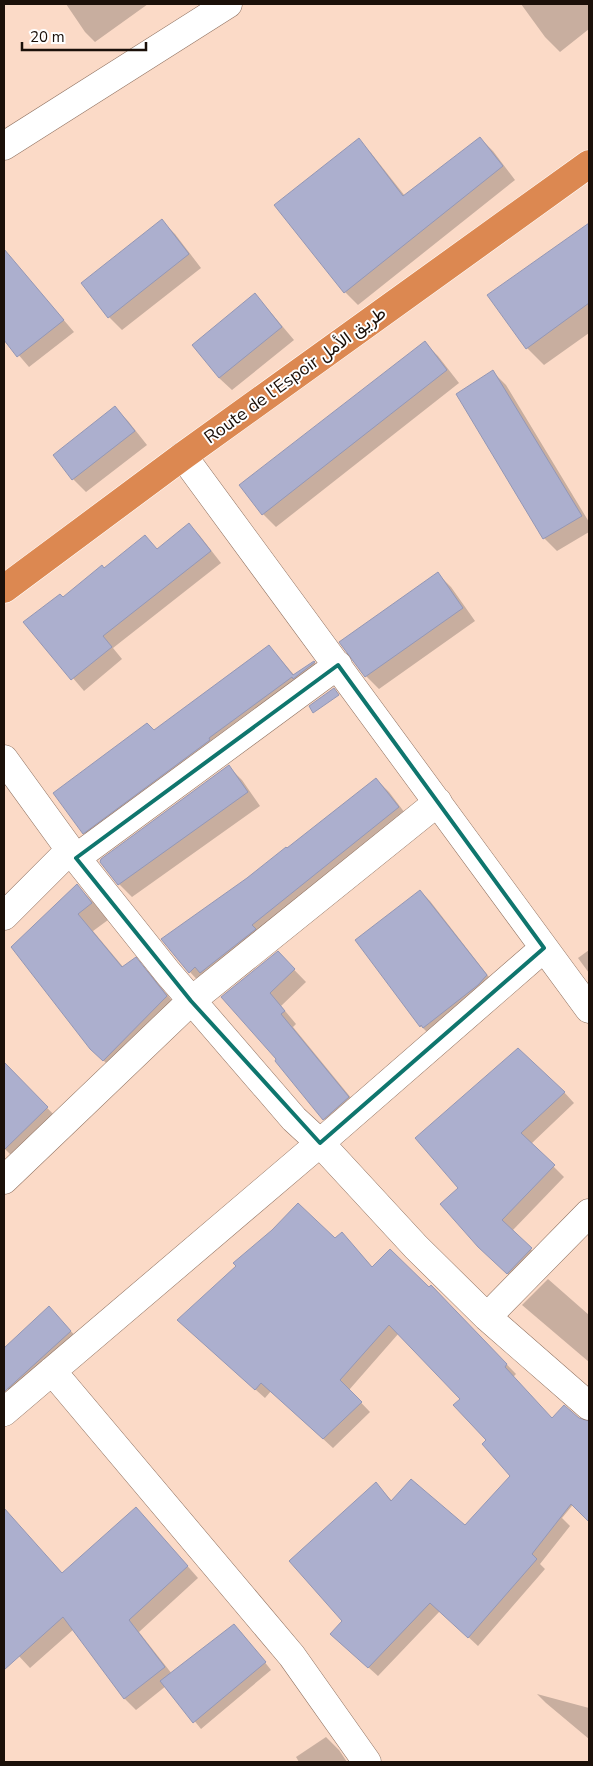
<svg xmlns="http://www.w3.org/2000/svg" width="593" height="1766" font-family="'Nunito Sans',Vazirmatn,sans-serif">
<rect width="100%" height="100%" fill="#fbdac7"/>
<path fill="#0003" d="M66,4H148L95,42L85,32Z
M521,4H589V29L560,52L545,37Z
M480,138L493,151L515,180L358,305L345,292L276,205L358,140L371,153L405,196Z
M162,221L175,234L201,268L122,330L109,317Z
M589,224V333L544,365L527,348L489,296Z
M4,250L74,332L29,367L4,338Z
M254,295L267,308L294,340L232,390L219,378Z
M425,343L438,356L459,383L276,527L263,514Z
M493,372L506,385L589,522V532L557,551L544,538L458,394Z
M115,408L128,421L147,445L86,492L73,479Z
M189,525L200,536L221,563L113,648L122,659L84,691L25,622L63,599L104,569L158,550Z
M438,574L451,587L475,621L379,689L366,676Z
M269,646L295,676L314,662L327,676L96,845L84,833L154,731Z
M229,767L242,780L260,806L132,897L119,884Z
M376,779L389,792L411,821L202,985L190,972L287,850Z
M77,886L93,902L108,920L93,931L124,968L136,959L152,976L182,1013L108,1065L91,1048L13,947Z
M420,891L430,901L496,986L431,1036L421,1026L356,940Z
M589,950V973L578,958Z
M278,953L306,982L281,1006L296,1024L293,1027L361,1110L336,1131L324,1119L278,1060L223,997Z
M4,1064L60,1121L18,1162L4,1148Z
M564,1092L574,1103L531,1144L564,1177L512,1231L542,1260L512,1278L479,1246L442,1204Z
M342,1233L373,1268L429,1288L440,1296L516,1374L513,1377L553,1420L578,1419L589,1422V1485L562,1518L570,1526L540,1564L545,1569L478,1646L440,1611L378,1676L341,1643L344,1621L376,1484L392,1501L465,1527L512,1476L461,1399L399,1333L349,1390L370,1412L333,1448L271,1391L265,1398L188,1329L335,1239Z
M548,1279L589,1315V1362L522,1305Z
M49,1308L83,1344L20,1402L4,1385V1350Z
M147,1520L198,1578L139,1632L172,1674L241,1632L271,1670L201,1729L166,1686L136,1710L125,1699L74,1629L30,1668L4,1640V1549L23,1532L63,1574Z
M537,1694L589,1708V1739L546,1703Z
M326,1737L339,1750L347,1762H299L296,1757Z"/>
<path fill="#acafce" stroke="#9497b5" d="M480,137L503,166L344,293L274,205L359,138L403,196Z
M162,219L189,254L108,318L81,283Z
M589,223V303L526,349L487,295Z
M4,249L64,320L17,357L4,340Z
M255,293L282,327L219,378L192,345Z
M425,341L447,370L262,515L239,485Z
M493,370L582,516L543,539L456,394Z
M115,406L135,431L72,480L53,455Z
M189,523L211,551L103,636L112,647L71,680L23,622L60,594L63,597L102,565L104,568L145,535L157,549Z
M438,572L463,608L365,677L339,642Z
M269,645L293,675L314,661L315,662L293,679L292,677L209,738L210,740L83,834L53,793L147,723L154,730Z
M334,688L339,695L313,713L309,706Z
M229,765L248,792L118,885L100,862L101,859Z
M376,778L399,807L252,925L256,929L200,973L195,967L189,973L161,939L247,878L286,847L287,848Z
M77,884L92,903L78,914L122,967L136,957L167,996L103,1061L90,1049L11,947Z
M420,890L487,975L478,985L423,1028L421,1025L420,1027L355,940Z
M278,951L295,969L270,993L285,1011L281,1014L349,1097L323,1120L275,1061L276,1059L221,997Z
M518,1048L565,1092L521,1133L555,1165L502,1220L532,1248L507,1274L478,1247L440,1204L458,1188L415,1138Z
M4,1062L48,1107L4,1150Z
M298,1203L335,1238L342,1232L372,1267L390,1249L429,1287L431,1285L507,1364L505,1367L552,1418L564,1405L579,1418L589,1421V1522L571,1504L532,1554L537,1559L468,1638L430,1603L368,1668L330,1634L342,1621L289,1561L376,1482L391,1501L411,1479L465,1525L510,1476L482,1444L486,1440L453,1405L460,1399L389,1325L340,1380L362,1402L323,1439L261,1383L255,1390L177,1320L236,1266L233,1263L272,1230Z
M49,1306L71,1331L4,1392V1348Z
M136,1507L188,1566L129,1620L165,1667L124,1699L63,1617L4,1670V1508L62,1573Z
M234,1624L266,1662L193,1723L160,1681Z"/>
<g fill="none" stroke-linecap="round" stroke-linejoin="round">
<g stroke="#907261" stroke-width="29">
<path id="minor" d="M4,146L228,4
M183,456L589,1009
M4,759L70,850L168,973L294,1119L320,1143L416,1247L487,1317L589,1406
M76,858L338,665
M4,916L70,850
M4,1180L191,1001L438,802
M487,1317L589,1213
M52,1371L292,1656L367,1762
M4,1412L320,1143L544,948"/>
</g>
<g stroke="#fff" stroke-width="29">
<path id="highway" d="M4,589L183,456L589,164"/>
</g>
<use href="#minor" stroke="#fff" stroke-width="28"/>
<use href="#highway" stroke="#dc8851" stroke-width="28"/>
</g>
<path fill="none" stroke="#0f766e" stroke-width="4" stroke-linejoin="round" d="M338,665L544,948L320,1143L191,1001L76,858Z"/>
<g text-anchor="middle" dominant-baseline="central" stroke-width="4" stroke-linejoin="round" paint-order="stroke">
<g font-size="18" fill="#1b1009" stroke="#fff">
<text transform="translate(295 375) rotate(-36)">Route de l’Espoir طريق الأمل</text>
</g>
</g>
<rect width="593" height="1766" fill="none" stroke="#1b1009" stroke-width="10"/>
<path d="M22 42v8h124v-8" fill="none" stroke="#1b1009" stroke-width="2.5"/>
<text x="30" y="42" font-size="15" fill="#1b1009" stroke="#ffffff" stroke-width="4" paint-order="stroke">20 m</text>
</svg>
